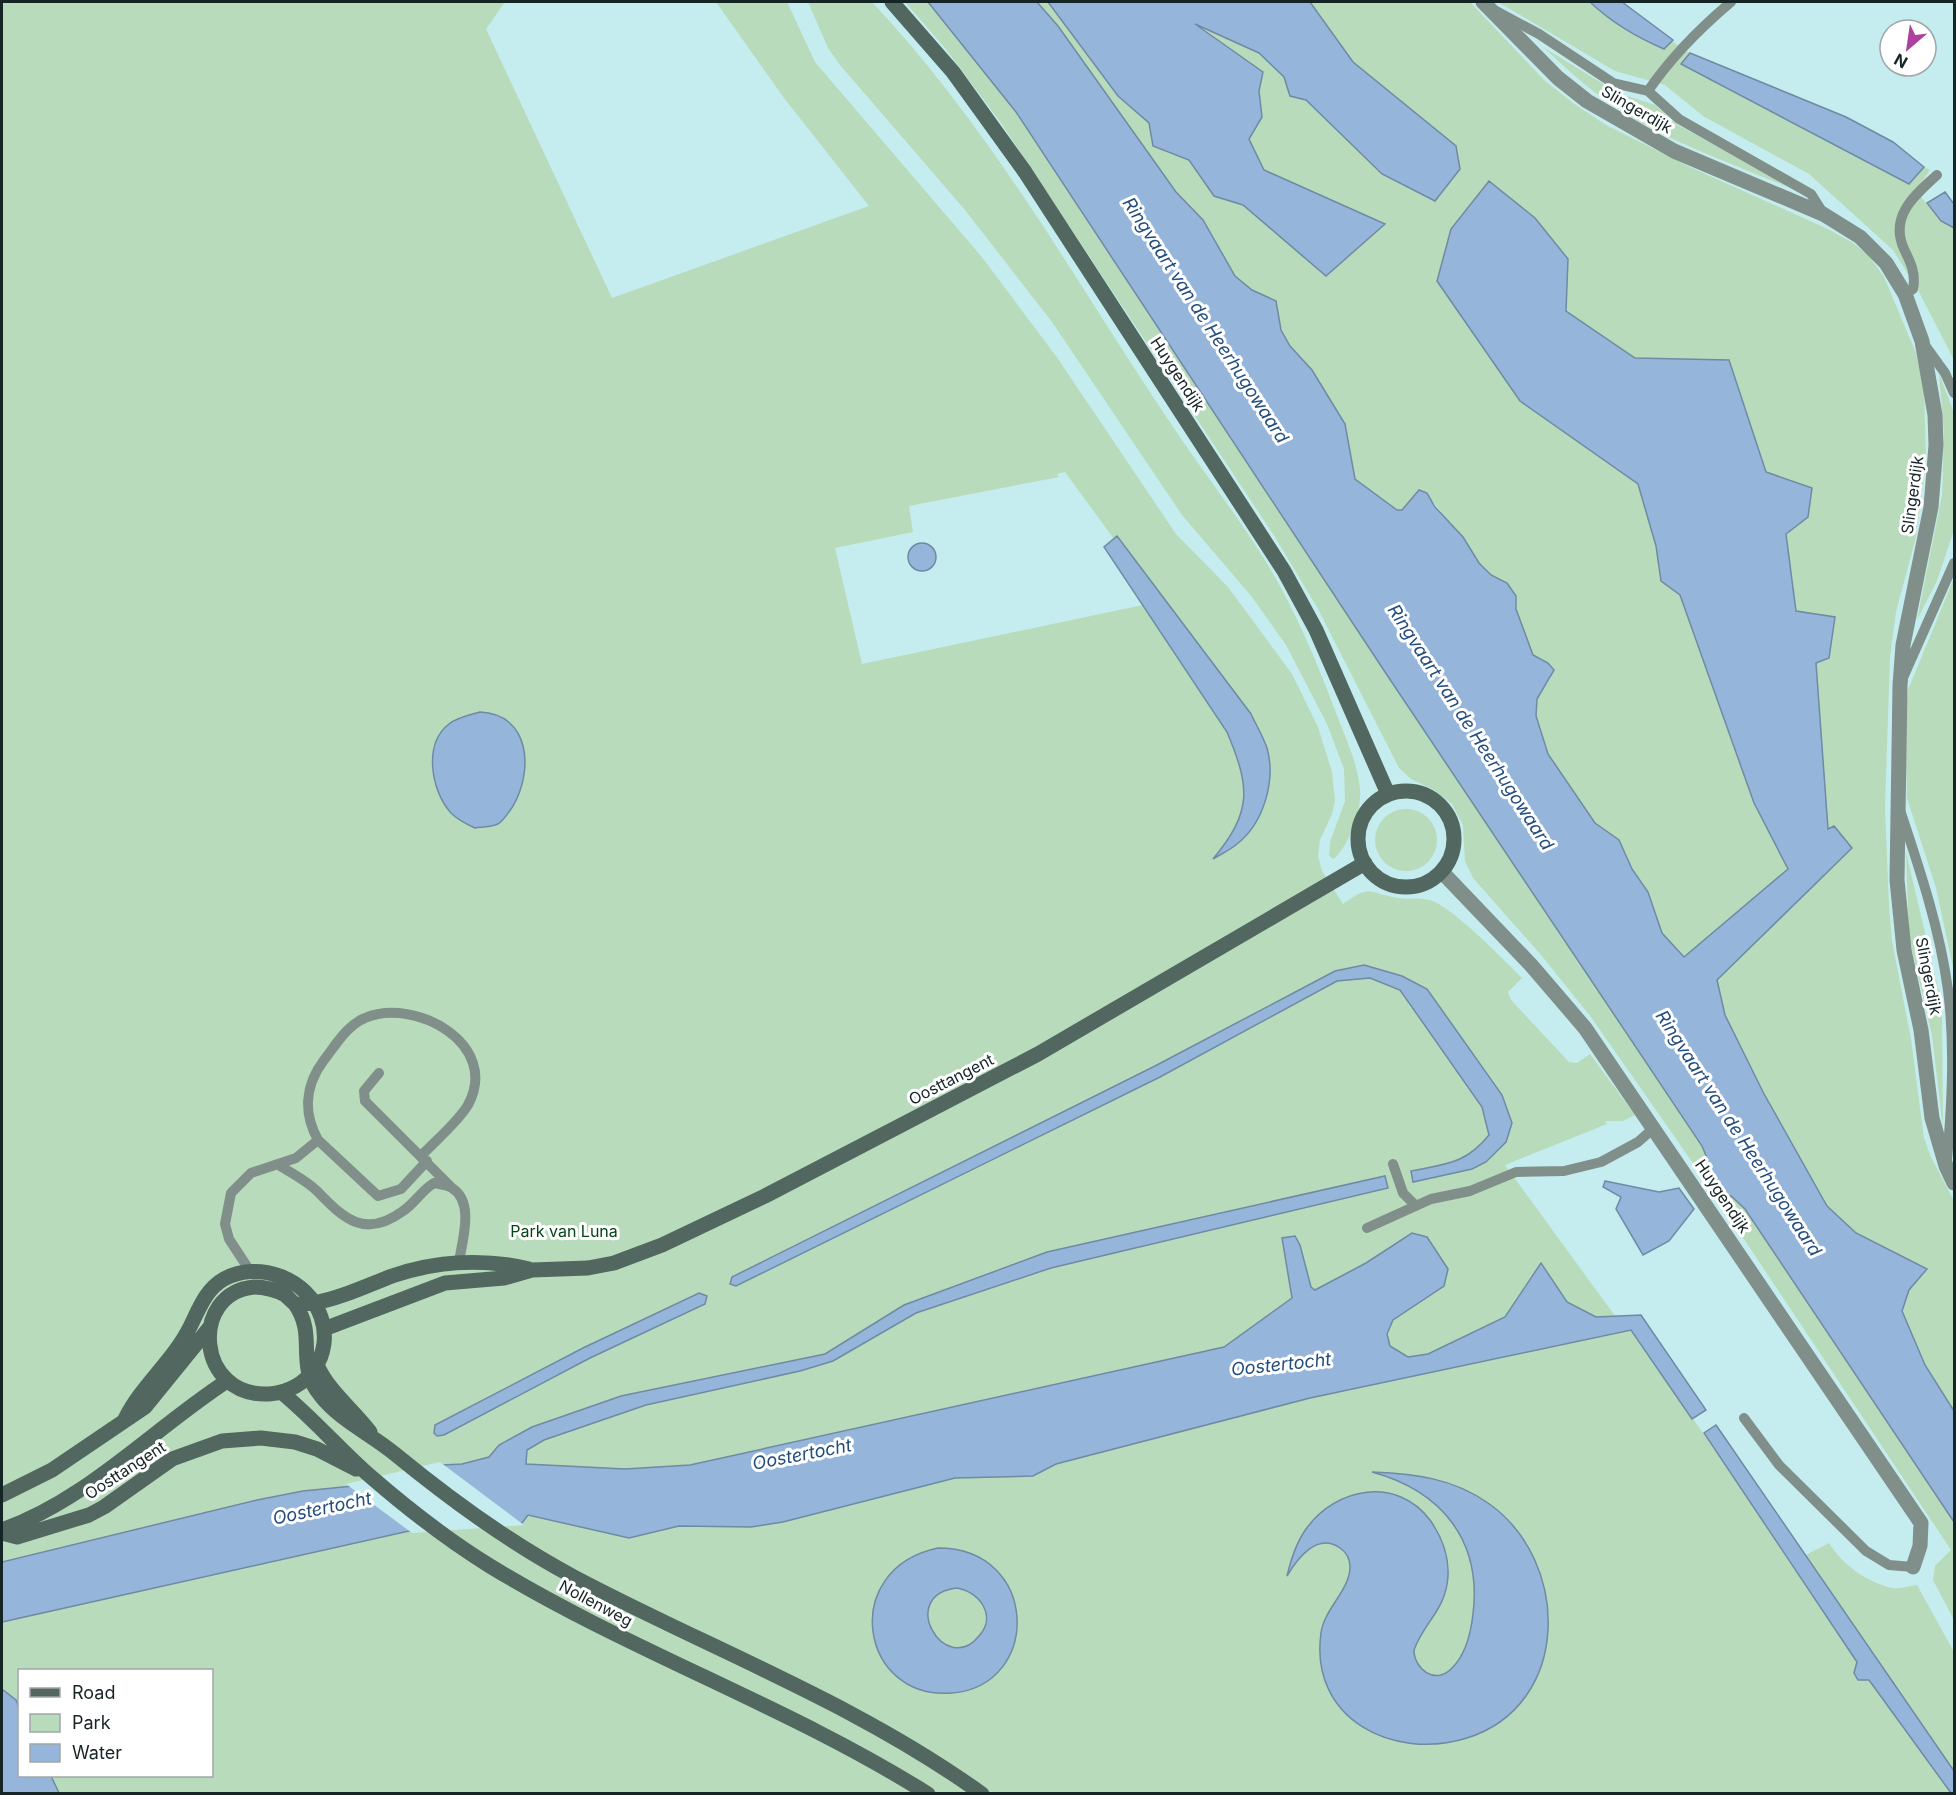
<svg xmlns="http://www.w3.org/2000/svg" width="1956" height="1795" font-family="Inter,sans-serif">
<rect width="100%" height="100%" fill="#c5edef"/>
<path fill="#b8dbbb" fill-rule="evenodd" d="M2,2H505L486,29L612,298L869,206L784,98L716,2H787L815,62L981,256L1056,356L1176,534L1228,587L1292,674L1318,727L1332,772L1335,801L1332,814L1320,840L1318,856L1322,871L1343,904C1372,883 1368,893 1398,898C1411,900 1423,896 1435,902C1458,913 1503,959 1522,978L1508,992L1511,1000L1569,1062L1577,1063L1590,1054L1635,1115L1623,1121H1605L1607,1124L1505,1165L1626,1331L1631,1330L1954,1793H51L43,1776H212V1670H20L19,1725L2,1698ZM1065,472L1114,539L1117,536L1251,714L1181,664L1143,605L862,664L835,548L913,532L909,506L1059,477L1057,474Z
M808,2H872C986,123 1068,268 1159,406C1192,457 1230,505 1263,557C1293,605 1316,659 1336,713C1345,737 1358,763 1360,790C1362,811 1349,845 1334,859L1329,856L1330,842L1345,801L1344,769L1327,724L1286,645L1252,597L1182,515L1052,322L965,210L840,65L828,48Z
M905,2H928L1016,112L1383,669L1702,1146L1707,1158L1704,1179L1591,1017L1541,955L1473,878L1465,861L1463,825L1452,804L1434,790L1411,779L1399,768L1318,609L1275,537L1001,123L945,48Z
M1037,2H1048L1118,96L1149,123L1153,146L1189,160L1214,196L1243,205L1326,275L1385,224L1264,170L1249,139L1262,117L1259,91L1263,72L1191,21L1259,53L1284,77L1290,96L1306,100L1382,174L1456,146L1353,62L1310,2H1470L1544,80L1573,103L1606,125L1690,167L1830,230L1853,243L1869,256L1884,277L1916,353L1924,389L1926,462L1916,537L1896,612L1890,657L1885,808L1889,906L1892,941L1911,1039L1924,1138L1931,1157L1954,1201V1411L1925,1365L1902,1311L1909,1290L1927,1269L1856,1233L1827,1206L1763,1092L1725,1015L1716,980L1852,848L1828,830L1816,662L1829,658L1796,612L1786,534L1808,517L1766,472L1729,360L1635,358L1566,311L1568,259L1489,181L1451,229L1437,281L1520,401L1638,484L1656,546L1661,580L1680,595L1754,803L1788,869L1684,957L1662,933L1648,892L1632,869L1619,840L1595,823L1548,754L1536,716L1537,698L1551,678L1548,663L1533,655L1516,609V596L1507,583L1491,575L1479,563L1432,500L1418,490L1402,510H1397L1355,479L1345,424L1312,370L1290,346L1281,330L1276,301L1252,290L1235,276L1203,220L1176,192L1058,26Z
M1498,2H1612L1690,53L1681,64L1909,183L1924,167L1930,170L1916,191L1941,221L1954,228V360L1919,292L1893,250L1809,174L1703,116L1665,85L1615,71Z
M1543,47L1618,93L1655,105L1676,124L1807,195C1747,169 1666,142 1614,106C1588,89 1566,68 1543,47Z
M1939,373L1954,413V530L1937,581L1917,620L1942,495L1944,434Z
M1954,578V972L1936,888L1907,798L1905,720L1908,690Z
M1375 840a31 31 0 1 1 62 0a31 31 0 1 1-62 0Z
M1906,852L1942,1005L1943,1128L1932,1036L1909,936Z
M1712,1191L1731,1196L1745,1209L1954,1522V1620L1933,1580L1935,1566L1951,1550Z
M1829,1543C1842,1564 1867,1583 1893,1588C1900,1589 1909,1586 1917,1585L1954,1652V1771L1806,1555Z"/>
<path fill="#96b5db" stroke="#6f8aa4" stroke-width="1.5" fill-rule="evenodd" d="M928,2H1037L1058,26L1176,192L1203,220L1235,276L1252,290L1276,301L1281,330L1290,346L1312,370L1345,424L1355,479L1397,510H1402L1419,490L1427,493L1435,507L1463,537L1479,563L1491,575L1507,583L1516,596V609L1533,655L1548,663L1554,670L1537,699L1536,716L1548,754L1595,823L1619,840L1632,869L1648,892L1662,933L1684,957L1788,869L1754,803L1680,595L1661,581L1656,546L1638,484L1520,401L1437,281L1451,229L1489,181L1535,218L1568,259L1566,311L1635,358L1729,360L1766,472L1812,488L1808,517L1786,534L1796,611L1835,617L1829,658L1816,663L1828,829L1834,826L1852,848L1717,980L1725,1015L1763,1092L1827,1206L1856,1233L1927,1269L1909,1290L1902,1311L1925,1365L1954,1411V1522L1745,1209L1731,1196L1712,1191L1704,1179L1707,1158L1702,1146L1383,669L1016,112Z
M1048,2H1310L1353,62L1456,146L1460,169L1435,201L1382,174L1306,100L1290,96L1284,77L1259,53L1195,24L1263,72L1259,91L1262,117L1249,139L1264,170L1385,224L1326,276L1243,205L1214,196L1189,160L1153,146L1149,123L1118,96Z
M1590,2H1622L1673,40L1664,49C1636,37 1612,23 1590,2Z
M1690,53L1846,117L1893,142L1924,167L1909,184L1681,64Z
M1945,192L1954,204V228L1941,221L1927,203Z
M1117,536L1251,714C1256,725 1263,736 1267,748C1276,780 1264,823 1237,844C1230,850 1221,854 1213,859C1253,811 1250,787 1227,732L1104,547Z
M908 557a14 14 0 1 1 28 0a14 14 0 1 1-28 0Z
M480,712C530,714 534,770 513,806C509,812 504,820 498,824C491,827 482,827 475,828C466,824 458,820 451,813C431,791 423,744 449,724C458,717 470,715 480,712Z
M1364,965L1402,976L1427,989L1502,1095L1512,1123L1506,1142L1486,1162L1472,1169L1413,1182L1411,1171C1445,1164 1466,1164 1489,1135L1482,1107L1400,990L1370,978L1337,981L1160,1077L736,1286L730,1284L732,1277L1155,1066L1335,971Z
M1385,1176L1388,1188L1051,1268L916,1313L833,1361L800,1371L646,1405L544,1440L527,1450L526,1464L625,1469L690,1465L1224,1347L1292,1298L1282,1238L1295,1236L1300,1245L1311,1287L1315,1290L1366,1263L1412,1233L1427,1237L1448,1269L1444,1286L1393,1320L1387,1334L1390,1346L1408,1357L1428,1354L1505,1317L1541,1263L1567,1302L1596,1317L1641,1315L1706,1410L1692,1419L1631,1330L1310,1398L1056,1464L1033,1476L955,1478L783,1522L751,1527L679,1526L629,1538L528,1515L522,1523L409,1531L2,1622V1562L257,1500L303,1491L353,1486L443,1465L462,1464L489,1457L499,1445L532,1427L621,1396L825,1354L904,1305L1047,1252Z
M1605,1181L1659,1192L1679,1188L1694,1209L1669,1241L1643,1255L1616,1209L1621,1197L1603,1187Z
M699,1293L707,1296L705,1304L590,1358L444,1435L437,1436L434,1433L435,1425L583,1348Z
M1716,1425L1954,1771V1793H1951L1869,1680H1858L1854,1673L1857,1662L1704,1433Z
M1372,1472C1416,1474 1452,1478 1488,1503C1571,1561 1572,1705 1467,1738C1393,1761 1309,1719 1321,1633C1324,1609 1350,1590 1350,1567C1350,1559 1346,1552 1340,1548C1317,1532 1297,1559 1287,1576C1291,1559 1296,1543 1306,1529C1336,1487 1397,1476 1430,1520C1442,1537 1449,1555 1448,1576C1446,1610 1424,1622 1414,1650C1414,1669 1435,1685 1451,1669C1465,1656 1471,1632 1473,1614C1482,1541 1442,1491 1372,1472Z
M938,1548C1040,1548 1042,1686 952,1693C860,1701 838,1569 938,1548ZM957,1588C980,1592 997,1616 979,1636C945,1678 896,1595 957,1588Z
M2,1689L16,1700L19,1708L20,1776H51L59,1793H2Z"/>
<path fill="#c5edef" d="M440,1462L524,1525L412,1533L346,1484Z"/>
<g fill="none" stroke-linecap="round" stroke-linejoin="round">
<path stroke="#808f8a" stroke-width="10" d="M1496,11L1539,34L1613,83L1648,91L1679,119L1811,194L1823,213
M1648,91C1672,56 1699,29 1731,2
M1905,294L1913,289C1916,274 1911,263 1904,249C1889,216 1915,195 1937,175
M1924,344L1945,373L1954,393
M1902,680L1954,563
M1901,813C1920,870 1940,930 1948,990C1955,1046 1952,1103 1947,1160
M379,1073L364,1091L365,1101L451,1187
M422,1155C436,1140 457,1123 468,1105C501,1044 415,997 365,1018C347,1025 335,1046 324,1060C305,1085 303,1113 318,1140L378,1196L401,1189L427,1161
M1393,1164L1403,1193L1416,1206
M279,1165C291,1173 307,1181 317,1191C344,1219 365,1239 403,1211C415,1203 421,1191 434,1183C439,1184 447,1185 452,1188C475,1202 462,1241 459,1262
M1367,1228L1431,1199L1470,1191L1516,1172L1564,1171L1601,1162L1638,1142L1655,1127
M250,1271L229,1239L225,1224L231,1193L251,1173L296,1158L318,1140
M1744,1418L1779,1465L1866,1551L1889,1565L1913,1567"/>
<path stroke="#808f8a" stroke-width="15" d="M1483,2L1558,78L1587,101L1674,151L1823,214L1860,237L1886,263L1905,294L1922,341L1935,415L1936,445L1931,507L1903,645L1900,685L1897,880L1904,950L1921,1030L1932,1118L1946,1166L1954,1183
M1442,872L1531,965L1585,1028L1921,1523L1920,1546L1913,1567"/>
<path stroke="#516760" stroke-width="15" d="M892,2L953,72L1025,172L1284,571L1316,630L1388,794
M1358 839a48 48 0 1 1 96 0a48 48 0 1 1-96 0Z
M295,1304C318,1337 294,1364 321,1396C341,1421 371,1434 395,1454C451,1500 510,1543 574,1577C710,1649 856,1703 982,1794
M324,1329L445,1283L504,1278L532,1270L588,1268L614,1263L662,1245L765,1196L1038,1054L1365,863
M317,1365C329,1392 353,1409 370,1432
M281,1392C313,1418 340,1450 370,1476C408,1509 448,1540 490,1566C631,1652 788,1706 928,1794
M125,1419C142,1385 173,1361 190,1327C199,1309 206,1289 224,1279C258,1260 308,1278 321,1317C334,1354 308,1392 269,1394C196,1398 189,1293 254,1287C264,1287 277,1290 285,1295C288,1297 292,1302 295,1304C300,1305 309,1303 314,1303C341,1298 366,1286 392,1276C436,1261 484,1258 529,1269
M2,1495L52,1470L145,1407L210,1327
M2,1530C87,1500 152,1430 227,1381
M2,1533L17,1537L89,1515L104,1507L172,1459L222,1441L261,1438L295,1442L317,1449L356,1469"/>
</g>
<g text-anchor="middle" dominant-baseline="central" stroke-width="6" stroke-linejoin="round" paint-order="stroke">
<g font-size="16" fill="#152425" stroke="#fff">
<text transform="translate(1637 109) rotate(30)">Slingerdijk</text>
<text transform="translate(1178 374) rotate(57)">Huygendijk</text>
<text transform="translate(1912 495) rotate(-82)">Slingerdijk</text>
<text transform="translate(1929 976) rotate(79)">Slingerdijk</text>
<text transform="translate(951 1079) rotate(-27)">Oosttangent</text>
<text transform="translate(1723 1196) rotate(56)">Huygendijk</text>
<text transform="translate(125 1470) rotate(-33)">Oosttangent</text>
<text transform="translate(596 1603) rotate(28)">Nollenweg</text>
</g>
<g font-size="16" fill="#054417" stroke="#fff">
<text x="564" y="1231">Park van Luna</text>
</g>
<g font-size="18" font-style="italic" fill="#224d7e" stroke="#fff">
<text transform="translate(1206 320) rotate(57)">Ringvaart van de Heerhugowaard</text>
<text transform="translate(1471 727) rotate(57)">Ringvaart van de Heerhugowaard</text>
<text transform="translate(1739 1133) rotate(57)">Ringvaart van de Heerhugowaard</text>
<text transform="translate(1281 1364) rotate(-6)">Oostertocht</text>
<text transform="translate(802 1454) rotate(-11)">Oostertocht</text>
<text transform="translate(322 1508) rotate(-12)">Oostertocht</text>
</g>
</g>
<rect width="1956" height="1795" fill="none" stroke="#152425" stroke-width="6"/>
<rect x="18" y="1669" width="195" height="108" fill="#ffffff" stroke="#a1a7a8" stroke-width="1.5"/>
<rect x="30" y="1688" width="30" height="9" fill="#516760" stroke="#a1a7a8" stroke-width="1.5"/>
<text x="72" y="1699" font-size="18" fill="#152425">Road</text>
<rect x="30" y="1714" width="30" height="18" fill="#b8dbbb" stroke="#a1a7a8" stroke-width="1.5"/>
<text x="72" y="1729" font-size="18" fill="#152425">Park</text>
<rect x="30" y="1744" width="30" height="18" fill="#96b5db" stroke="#a1a7a8" stroke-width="1.5"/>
<text x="72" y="1759" font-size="18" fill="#152425">Water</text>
<g transform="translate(1908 48) rotate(209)"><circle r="28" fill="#ffffff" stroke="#a1a7a8" stroke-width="1.5"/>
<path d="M0-4.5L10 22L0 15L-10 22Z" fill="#ae419f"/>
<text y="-9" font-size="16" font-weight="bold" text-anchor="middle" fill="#152425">N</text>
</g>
</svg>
